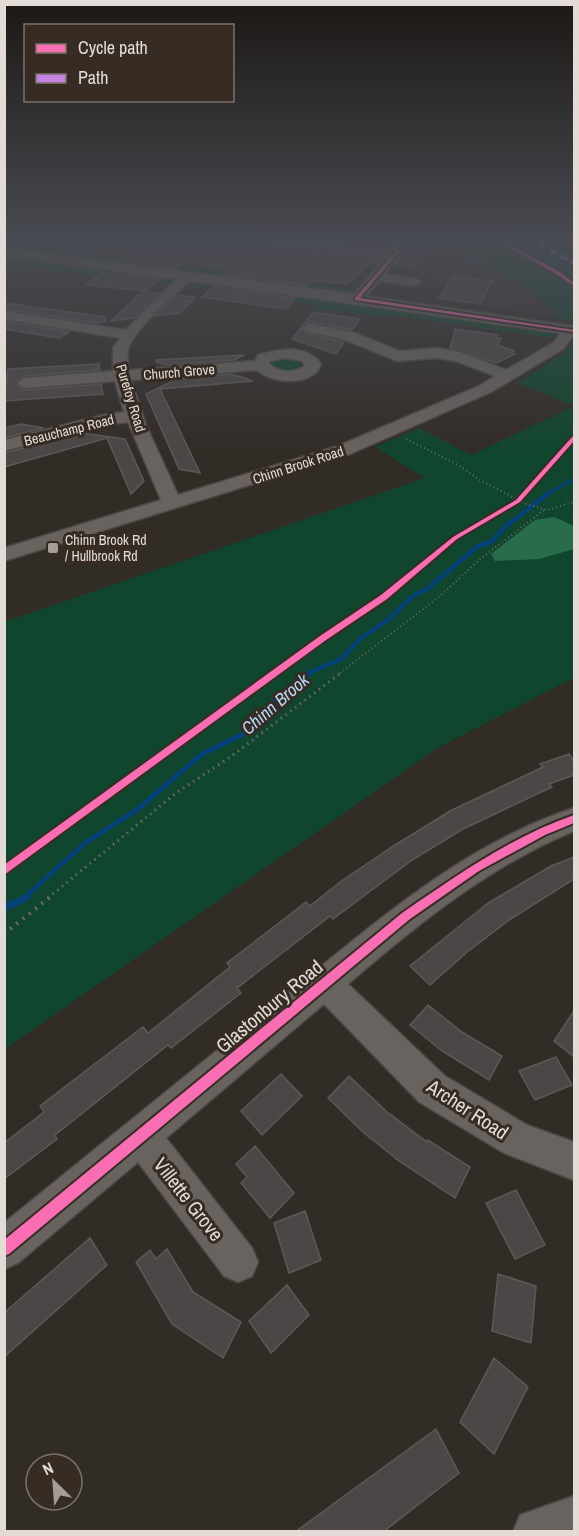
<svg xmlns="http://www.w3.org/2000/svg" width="579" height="1536" font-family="'Archivo Narrow',sans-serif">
<rect width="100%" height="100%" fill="#322c27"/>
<path fill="#3e2f37" d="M476,256L521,285L557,314L552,317L435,299L442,288L422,286L445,262Z"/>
<path fill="#10452e" d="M444,238H574V321L552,317L557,313L521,285Z
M5,243L354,289L345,293L5,249Z
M5,254L165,276L171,278L167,284L22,267L24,265L5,262Z
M198,280L555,332L554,338L381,314L378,317L314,308L316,304L183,286Z
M573,341H574V678L439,747L5,1049L4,622L425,478L375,447L419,428L471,455L574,406L518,383L565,352Z
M271,357L304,359L305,367L284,372L268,367V359Z"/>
<path fill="#296c4c" d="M554,517L574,526V549L539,559L495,561L491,554L535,520Z"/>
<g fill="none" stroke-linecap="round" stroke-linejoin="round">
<path stroke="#044279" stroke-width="3" d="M520,238L534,245L546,257L574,268
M534,238L574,258
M547,494L574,479"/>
<path stroke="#044279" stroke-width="4.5" d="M309,673L341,659L361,638L389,619L414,595L426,590L478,546L491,542L506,526L549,493"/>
<path stroke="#044279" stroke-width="5" d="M24,898L85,843L138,809L202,754L245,733L269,705L311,672"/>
<path stroke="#044279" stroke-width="7" d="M4,908L27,897"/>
</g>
<path fill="#4c4746" stroke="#5e5857" stroke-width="1.5" d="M188,238H247L255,244L381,260L377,264L370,263L347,284L315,280L306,285L225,275L230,269L183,263L176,268L117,261L130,251L167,256Z
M405,253L425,255L415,268L394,266Z
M103,272L161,279L146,291L86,285Z
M453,276L492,281L480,304L439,298Z
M213,286L295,298L285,309L202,297Z
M143,291L159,293L135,318L111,321Z
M177,295L195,297L180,313L155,316Z
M4,303L105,317V322L95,323L4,309Z
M313,312L360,319L352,330L311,322L304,324Z
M4,321L69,332L60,338L4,329Z
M304,324L302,329L306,333L344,342L336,354L292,339Z
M455,329L498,335L496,337L501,338L498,345L514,351L511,353L515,354L496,363L450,348Z
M244,355L234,360L167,365L156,362V360Z
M99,364L100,370L25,376L15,384L25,390L101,384L103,394L4,401L8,369Z
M232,374L253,381L160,389L200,473L179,469L146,394L177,379Z
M21,424L44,428L4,438V428Z
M82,433L125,439L144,481L131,494L107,438L4,467V453Z
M569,754L574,761V775L549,784L552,787L463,829L412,860L333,919L330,916L237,988L241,993L171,1048L168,1045L55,1135L57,1139L4,1179V1143L44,1112L40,1106L143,1027L148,1033L230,967L227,963L306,902L310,906L340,882L392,847L450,811L543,767L540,764Z
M574,857V879L509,920L466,953L430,985L410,966L488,903L551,866Z
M428,1005L462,1032L502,1056L489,1080L442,1051L410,1025Z
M574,1011V1057L554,1041Z
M556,1057L572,1085L535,1100L519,1071Z
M281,1074L302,1096L262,1135L241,1111Z
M349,1076L386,1111L427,1142L428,1140L470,1167L455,1198L399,1161L364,1133L328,1098Z
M255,1146L294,1193L270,1218L241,1183L247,1177L236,1164Z
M516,1190L545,1245L515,1259L486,1203Z
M305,1211L321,1260L289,1273L274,1223Z
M90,1238L107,1265L4,1357V1313Z
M167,1249L193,1292L241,1322L223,1358L172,1324L136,1262L150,1250L156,1259Z
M498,1274L536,1286L531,1343L492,1331Z
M287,1285L309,1315L271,1353L249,1321Z
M494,1358L528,1387L494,1454L460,1422Z
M436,1429L459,1473L383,1532H295Z"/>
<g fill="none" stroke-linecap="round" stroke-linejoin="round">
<g stroke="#4e4844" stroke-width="3">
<path id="minor" d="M249,238H286L390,251L386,244L388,241H396L403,252L385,274L415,278L422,282L415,286L379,281L367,296L570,326L574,327V335L563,349L491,392L350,454L4,561V548L161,500L128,422L104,425L4,451V440L103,415L124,412L115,381L25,388L17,383L25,378L113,371V348L120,338L4,319V311L126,330L176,279L4,256V248L354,294L385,258L255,242ZM190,281L560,333L553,343L506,370L460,352L436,348L399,351L355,333L311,324L306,325L304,328L306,331L346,340L397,361L436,358L456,361L495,376L479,386L338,446L178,495L146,425L131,380L257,370C271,384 314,387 321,364C306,343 280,349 258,355L255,361L129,370C128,363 126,354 129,347C138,325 172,297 190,281ZM285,358L302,361L305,366C293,373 280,373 269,364L270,361Z
M574,808V831C489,866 418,924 348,984L445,1076L527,1125L574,1142V1180L504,1153L419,1102L324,1004L166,1138L252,1248L258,1262L252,1276L238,1282L224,1276L138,1162L18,1263L4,1269V1223C95,1149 185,1076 276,1003C368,929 460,845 574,808Z
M574,1496V1532H513L520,1515Z"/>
</g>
<path stroke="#6e6866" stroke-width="1.5" stroke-dasharray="1 2" stroke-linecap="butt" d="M555,238L574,248"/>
<path stroke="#6e6866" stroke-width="2" stroke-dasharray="1 3" stroke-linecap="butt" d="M406,439L458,465L480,480L526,504L547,510L574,502
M340,673L440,596L478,561L544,510"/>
<path stroke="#6e6866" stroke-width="3" stroke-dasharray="1.5 4.5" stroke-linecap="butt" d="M48,898L176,793L229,758L342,672"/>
<path stroke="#6e6866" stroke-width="4" stroke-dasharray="2 6" stroke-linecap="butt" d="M4,934L50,897"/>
<use href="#minor" fill="#69635f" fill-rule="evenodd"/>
<path stroke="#c483df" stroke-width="4" stroke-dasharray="8 4" stroke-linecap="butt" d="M529,238L574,263"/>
<g stroke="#362c23" stroke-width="4">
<path id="cycleway" d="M380,238C390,238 396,244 399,252L360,298L574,330V332L355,300V298L395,252L392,246Z
M492,238H497L560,272L574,283V286L556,274Z
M574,436V441L520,502L457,539L387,599L326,640L4,875V865L320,636L381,595L453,537L516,500L572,437Z
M574,815V823L545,835L479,871L410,919L9,1254L4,1256V1240L402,913C457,875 511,837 574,815Z"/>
</g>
<use href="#cycleway" fill="#f96db3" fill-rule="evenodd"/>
</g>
<linearGradient id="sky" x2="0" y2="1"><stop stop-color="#1c1815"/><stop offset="0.53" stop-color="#494b52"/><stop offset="1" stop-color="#494b52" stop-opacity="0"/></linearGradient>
<rect width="579" height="453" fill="url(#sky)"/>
<rect fill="#a49e99" stroke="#362c23" stroke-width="2" x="47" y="542" width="12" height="12" rx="3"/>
<g text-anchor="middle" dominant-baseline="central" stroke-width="6" stroke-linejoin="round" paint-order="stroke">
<g font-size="14" fill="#e2dbd6" stroke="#362c23">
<text transform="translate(179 372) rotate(-5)">Church Grove</text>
<text transform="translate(131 398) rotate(73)">Purefoy Road</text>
<text transform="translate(69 430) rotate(-14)">Beauchamp Road</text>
<text transform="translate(298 465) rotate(-18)">Chinn Brook Road</text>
</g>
<g font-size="14" fill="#e2dbd6" stroke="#362c23" text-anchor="start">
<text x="65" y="540">Chinn Brook Rd<tspan x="65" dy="16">/ Hullbrook Rd</tspan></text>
</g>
<g font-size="18" font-style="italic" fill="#b7d6fa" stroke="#362c23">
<text transform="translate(275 704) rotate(-41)">Chinn Brook</text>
</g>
<g font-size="20" fill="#e2dbd6" stroke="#362c23">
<text transform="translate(269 1006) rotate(-40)">Glastonbury Road</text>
<text transform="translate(468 1109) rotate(33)">Archer Road</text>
<text transform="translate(189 1199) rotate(52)">Villette Grove</text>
</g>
</g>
<rect width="579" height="1536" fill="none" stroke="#e2dbd6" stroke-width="12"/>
<rect x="24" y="24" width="210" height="78" fill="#362c23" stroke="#7b726b" stroke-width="1.5"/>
<rect x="36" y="44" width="30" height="9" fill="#f96db3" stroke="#7b726b" stroke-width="1.5"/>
<text x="78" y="54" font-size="18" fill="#e2dbd6">Cycle path</text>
<rect x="36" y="74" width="30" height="9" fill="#c483df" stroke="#7b726b" stroke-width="1.5"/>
<text x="78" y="84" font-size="18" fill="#e2dbd6">Path</text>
<g transform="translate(54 1482) rotate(335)"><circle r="28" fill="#362c23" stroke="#7b726b" stroke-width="1.5"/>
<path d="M0-4.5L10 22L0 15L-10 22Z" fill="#a49e99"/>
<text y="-9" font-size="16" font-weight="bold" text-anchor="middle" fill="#e2dbd6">N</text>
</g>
</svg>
